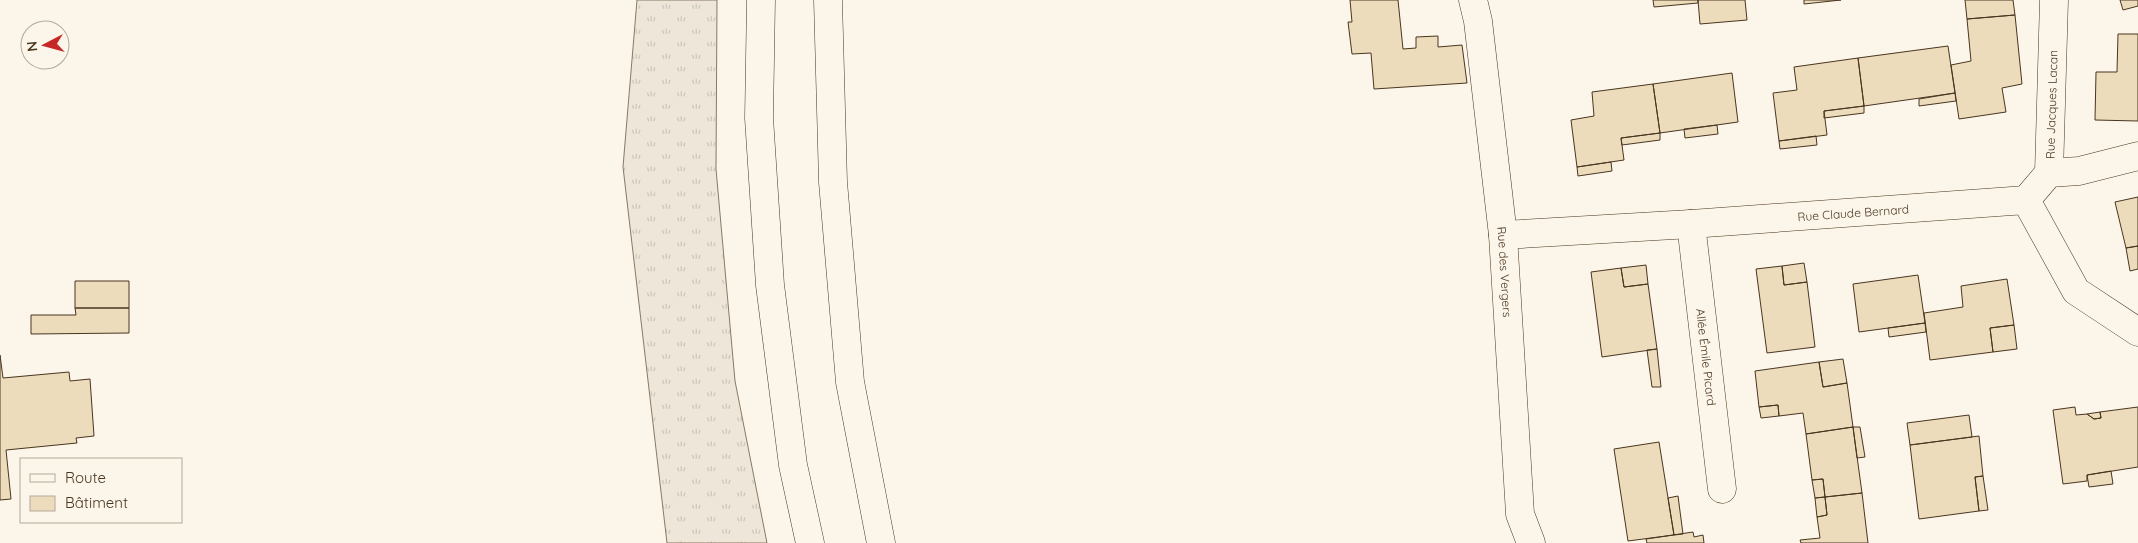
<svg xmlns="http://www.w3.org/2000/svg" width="2138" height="543" font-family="Quicksand,sans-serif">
<defs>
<pattern id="grass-tufts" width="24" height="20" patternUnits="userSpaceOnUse" patternTransform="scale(1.25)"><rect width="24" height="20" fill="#ede6d9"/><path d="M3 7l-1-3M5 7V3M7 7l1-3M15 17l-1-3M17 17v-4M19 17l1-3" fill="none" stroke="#cdc6ba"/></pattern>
</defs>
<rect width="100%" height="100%" fill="#fbf6e9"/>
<path fill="url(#grass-tufts)" stroke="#887966" d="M637,0H717L716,169L735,381L767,543H667L623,167Z"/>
<path fill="#ecdcbc" stroke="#4a3520" d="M1350,0H1398L1403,49L1416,48V37L1438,36V47L1462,45L1467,83L1374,89L1371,53L1352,54L1348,22H1352Z
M1653,0H1698V3L1654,7Z
M1698,0H1745L1747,20L1700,24Z
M1804,0H1841L1804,4Z
M1965,0H2013L2015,15L1967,19Z
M2120,0H2138V6L2123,10Z
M2015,15L2022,84L2002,88L2006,112L1959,119L1951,65L1971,61L1967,19Z
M2118,34H2138V121L2095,120L2096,72H2117Z
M1948,46L1955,93L1864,106L1858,58Z
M1858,58L1864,106L1824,111L1827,135L1779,141L1773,93L1797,90L1794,67Z
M1732,73L1738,122L1660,133L1653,84Z
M1653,84L1660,133L1621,138L1624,160L1577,167L1571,120L1594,116L1592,92Z
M1955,93L1956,101L1919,106V99Z
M1864,106V113L1824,118V111Z
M1717,125L1718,134L1685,138L1684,129Z
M1660,133V140L1622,145L1621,138Z
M1816,136L1817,145L1780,149L1779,141Z
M1611,162L1612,171L1578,176L1577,167Z
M2138,197V246L2126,248L2115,202Z
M2138,246V269L2130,271L2126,248Z
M1804,263L1807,282L1784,285L1782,266Z
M1646,265L1648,284L1624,287L1621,268Z
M1782,266L1784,285L1807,282L1815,347L1767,353L1756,269Z
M1621,268L1624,287L1648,284L1657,349L1602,357L1591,272Z
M1918,275L1925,323L1859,332L1853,284Z
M2007,279L2014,325L1990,328L1993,352L1930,360L1924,313L1963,307L1961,286Z
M75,281H129V308H75Z
M75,308H129V333L31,334V315H76Z
M1925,323L1926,332L1889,337L1888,328Z
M2014,325L2017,349L1993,352L1990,328Z
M1657,349L1661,387H1652L1647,350Z
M0,355L3,378L69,372L70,381L90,379L94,436L76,438L77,443L6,450L11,499L0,500Z
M1843,359L1847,383L1823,387L1819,362Z
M1819,362L1823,387L1847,383L1853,427L1806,434L1803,413L1779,416L1778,405L1759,407L1755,371Z
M1778,405L1779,416L1761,418L1759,407Z
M2075,407L2076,415L2087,414L2094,419L2101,418L2100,412L2138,407V467L2087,475V481L2063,484L2053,410Z
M2100,412L2101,418L2094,419L2087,414Z
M1969,415L1972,437L1910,445L1907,423Z
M1853,427L1862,493L1825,497L1823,479L1812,480L1806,434Z
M1853,427H1860L1865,457L1857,458Z
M1979,436L1983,476L1975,477L1979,511L1919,519L1910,445Z
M1659,442L1674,535L1628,541L1614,449Z
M2111,471L2113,484L2089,487L2087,475Z
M1983,476L1988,510L1979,511L1975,477Z
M1823,479L1825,497L1815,498L1812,480Z
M1862,493L1868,543H1801L1800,540L1820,538L1817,517L1827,515L1825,497Z
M1678,496L1683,534L1674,535L1668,498Z
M1825,497L1827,515L1817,517L1815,498Z
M1693,532L1694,537L1703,535L1704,543H1647L1646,539Z"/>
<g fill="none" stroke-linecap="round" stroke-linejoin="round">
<g stroke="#4a3520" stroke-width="29">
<g id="street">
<path id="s1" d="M1473,0L1478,21L1503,235L1520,514L1531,543"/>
<path d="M2049,173L2079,171L2138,156"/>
<path id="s2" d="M2026,200L2049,173L2054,0"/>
<path id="s3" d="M1691,224L1722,489"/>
<path id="s4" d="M1503,235L1691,224L2026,200L2076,291L2138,332"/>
</g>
</g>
<g stroke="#4a3520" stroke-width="29">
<path id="highway" d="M761,0L759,118L770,285L793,465L810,543
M828,0L833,182L850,382L881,543"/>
</g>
<use href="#street" stroke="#fbf6e9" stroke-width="28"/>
<use href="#highway" stroke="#fbf6e9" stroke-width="28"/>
</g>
<g text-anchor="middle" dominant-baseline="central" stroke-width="4" stroke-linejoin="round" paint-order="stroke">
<g font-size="12" fill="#4a3520" stroke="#fbf6e9">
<text stroke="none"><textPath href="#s2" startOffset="104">Rue Jacques Lacan</textPath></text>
<text stroke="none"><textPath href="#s4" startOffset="351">Rue Claude Bernard</textPath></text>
<text stroke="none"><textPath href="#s1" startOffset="274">Rue des Vergers</textPath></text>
<text stroke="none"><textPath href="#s3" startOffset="134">Allée Émile Picard</textPath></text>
</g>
</g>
<rect x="20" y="458" width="162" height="65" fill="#fbf6e9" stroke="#b4a999"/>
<rect x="30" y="474" width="25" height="8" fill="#fbf6e9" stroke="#b4a999"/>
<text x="65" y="483" font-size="15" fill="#4a3520">Route</text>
<rect x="30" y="496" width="25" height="15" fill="#ecdcbc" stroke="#b4a999"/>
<text x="65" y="508" font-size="15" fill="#4a3520">Bâtiment</text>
<g transform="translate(45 45) rotate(264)"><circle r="24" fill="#fbf6e9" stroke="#b4a999"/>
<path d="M0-4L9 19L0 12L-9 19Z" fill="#c62828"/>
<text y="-8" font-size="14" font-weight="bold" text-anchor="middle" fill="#4a3520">N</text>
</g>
</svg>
